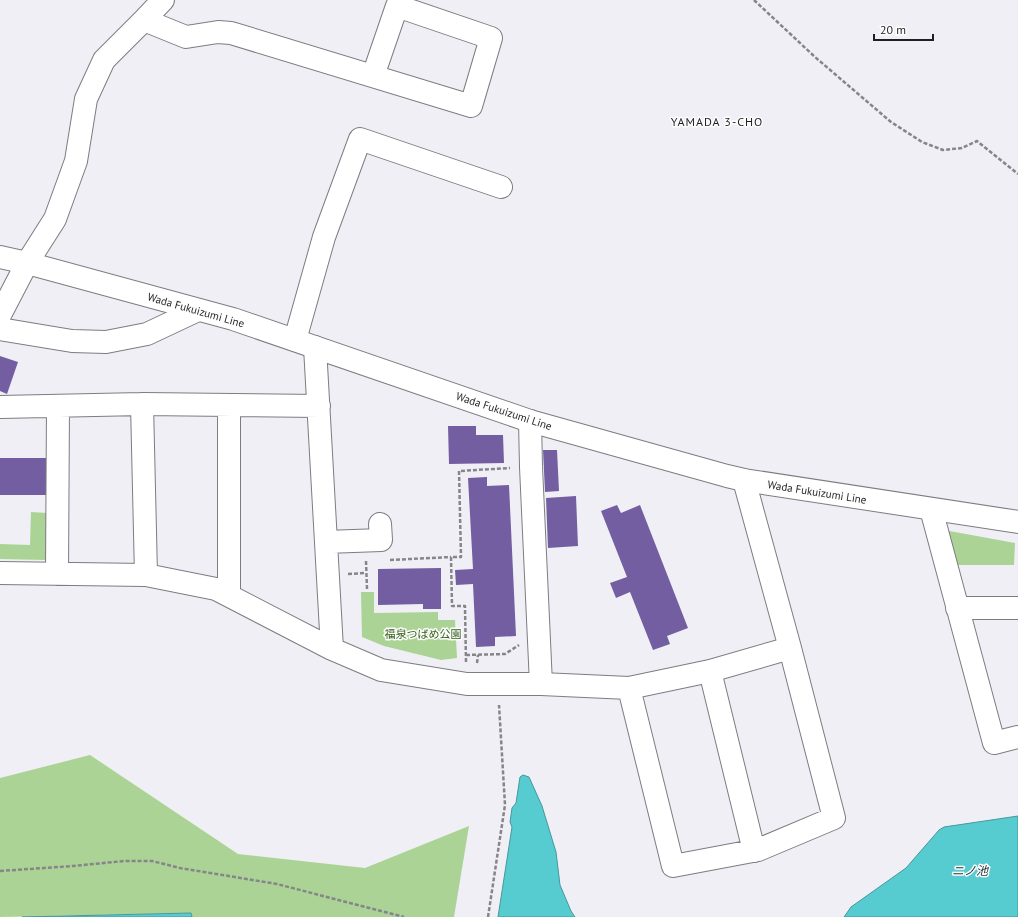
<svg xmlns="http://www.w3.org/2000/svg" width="1018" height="917" font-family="'PT Sans','Noto Sans JP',sans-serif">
<rect width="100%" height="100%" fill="#f0eff5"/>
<path fill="#abd395" d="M31,512L47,513L46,560L0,559V544L30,545Z
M944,530L1015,543L1014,565H953Z
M361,592H374V613L438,612V620H455L457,658L441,660L384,646L362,637Z
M90,755L238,854L365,868L469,826L454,917H192L191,913L0,917V778Z"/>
<path fill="#56ccd1" stroke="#46989c" d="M523,775L529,777L542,806L556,852L560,885L571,911L575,917H498L512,827L510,822L512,808L516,803L520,777Z
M1018,816V917H844L851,907L906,868L939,830L944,827Z
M191,913L192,917H22Z"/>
<path fill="#725ea1" d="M0,356L18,362L7,394L0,391Z
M448,426H476V435H503L504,463L449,464Z
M543,450H557L559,491L545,492Z
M0,458H46V495H0Z
M487,477V486L509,485L516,636L495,637V646L476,647L473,584L456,585L455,570L473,569L468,478Z
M576,496L578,546L548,548L546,498Z
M617,505L621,513L640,505L688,628L667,636L670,644L653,650L630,592L616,598L610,583L627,577L601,511Z
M441,568V609H423V604L378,605V569Z"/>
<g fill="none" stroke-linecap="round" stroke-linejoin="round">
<g stroke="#7d7c81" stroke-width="24">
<path id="minor" d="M144,20L186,37L218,32L231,33L471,106L491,38L397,6L373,76
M0,315L27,263L55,219L76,161L86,99L104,60L144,20L163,0
M0,329L72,341L106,342L147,334L198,310
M295,340L324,237L360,139L501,187
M315,347L332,649
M142,404L146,575
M229,405V595
M0,407L142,404L319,406
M530,421L531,467L541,684
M931,509L994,743L1018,737
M326,542L381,540L380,524
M0,573L146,575L216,589L332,649L381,670L467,684H541L629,688L710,671L790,648
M57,574L58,406
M957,608H1018
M710,671L754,851
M629,688L673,866L758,850L834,818L790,648L744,480"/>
</g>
<g stroke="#7d7c81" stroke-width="24">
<path id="major" d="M0,257L27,263L233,319L530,421L727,476L744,480L1018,522"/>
</g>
<path stroke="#868589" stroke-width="2.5" stroke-dasharray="4 2" stroke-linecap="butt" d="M754,0L815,57L891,122L922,142L943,150L962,148L977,141L1018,174
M390,560L451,557
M366,561L367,589
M348,574L366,573
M466,655L505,654L519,645
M466,662L465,606H452L451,557H461L459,471L510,468
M477,663L478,655
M0,871L73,866L124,861H152L180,868L277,884L404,917
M488,917L505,805L499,705"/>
<use href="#minor" stroke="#fff" stroke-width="22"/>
<use href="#major" stroke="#fff" stroke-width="22"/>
</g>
<g text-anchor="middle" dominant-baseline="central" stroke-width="3" stroke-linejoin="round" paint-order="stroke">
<g font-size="11" fill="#1f1f21" stroke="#fdfdfe">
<text transform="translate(196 310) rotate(16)">Wada Fukuizumi Line</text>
<text transform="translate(504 411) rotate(18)">Wada Fukuizumi Line</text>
<text transform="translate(817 492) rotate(9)">Wada Fukuizumi Line</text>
</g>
<g font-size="11" fill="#37601b" stroke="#fdfdfe">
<text x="423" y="634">福泉つばめ公園</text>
</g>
<g font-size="12" letter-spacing="1" fill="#1f1f21" stroke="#fdfdfe">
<text x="717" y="121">YAMADA 3-CHO</text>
</g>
<g font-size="12" font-style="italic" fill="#1a2f30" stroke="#fdfdfe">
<text x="970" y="870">ニノ池</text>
</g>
</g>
<path d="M874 34v6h59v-6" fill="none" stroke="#1f1f21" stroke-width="2"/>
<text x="880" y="34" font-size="12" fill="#1f1f21" stroke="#fdfdfe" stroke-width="3" paint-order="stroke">20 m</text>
</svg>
